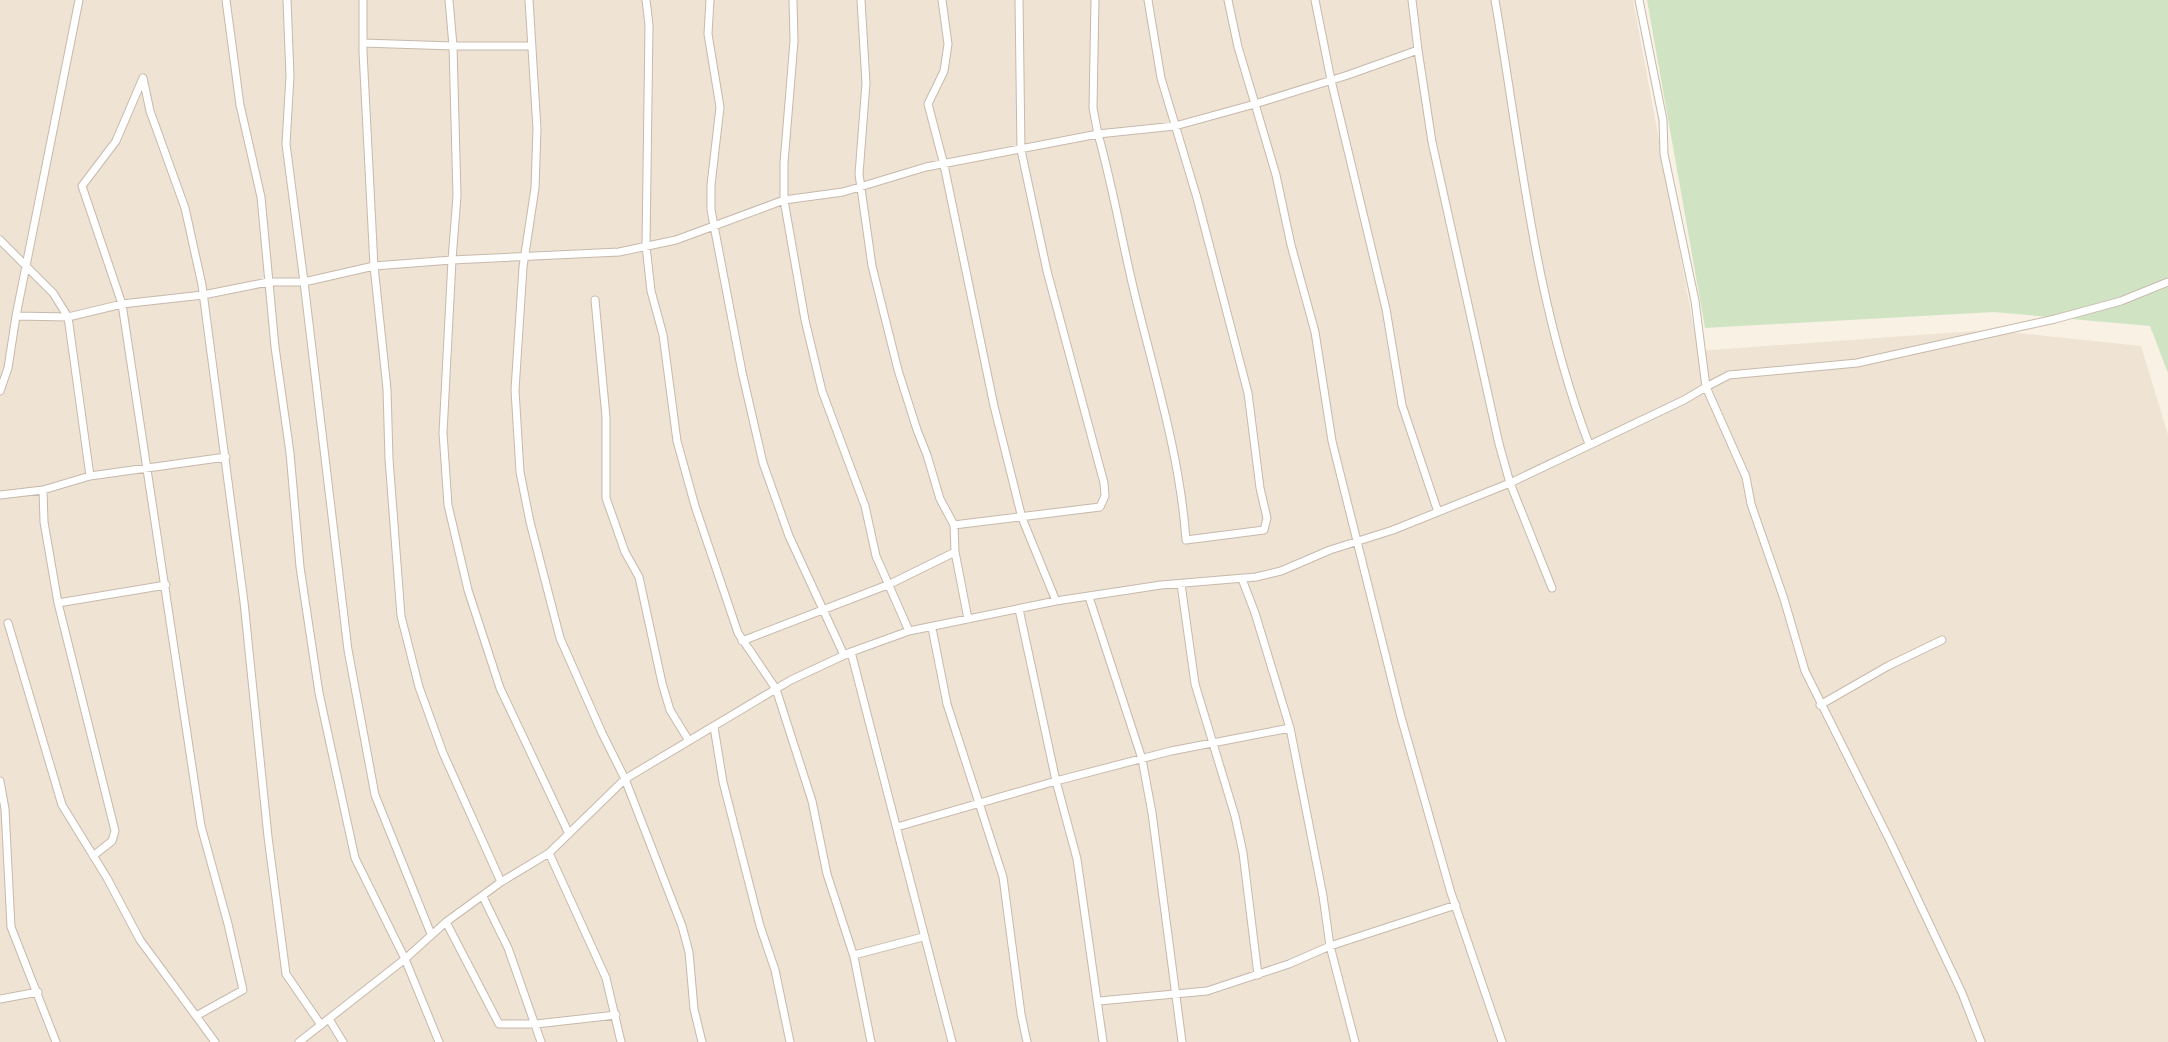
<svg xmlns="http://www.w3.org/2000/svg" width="2168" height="1042" font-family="Roboto,sans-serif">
<rect width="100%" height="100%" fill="#f8f1e4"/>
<path fill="#efe3d3" d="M0,0H1633L1698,351L1989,330L2141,346L2168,435V1042H0Z"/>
<path fill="#d0e4c4" d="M1647,0H2168V373L2150,326L1994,312L1705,328Z"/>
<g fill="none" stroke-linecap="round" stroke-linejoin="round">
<g stroke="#c7b9ac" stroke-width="9">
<path id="minor" d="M226,0L240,105L261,197L275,347L290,453L300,567L319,693L355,858L405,959L439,1042
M363,0V52L374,266L452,260L443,433L448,505L468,590L500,688L569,834
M449,0L453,46H532
M529,0L537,129L535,188L523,267L515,390L520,472L530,522L560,638L602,733L625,779L682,926L689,952L694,1009L702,1042
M646,0L649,25L646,246L651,291L663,335L677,441L695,506L738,633L776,689L812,801L827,874L854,957L871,1042
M710,0L708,34L720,107L711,185V210L742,372L763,463L789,536L844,655
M793,0L794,41L784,163V200L805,320L822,391L865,506L876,556L909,631
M942,0L948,44L944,71L928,104L944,165L994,406L1022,518L1056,601
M1148,0L1161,78L1197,198L1248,393L1260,488L1267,518L1264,530L1186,540C1180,456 1155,377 1135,295C1122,242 1113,187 1098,134L1175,126L1255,104L1238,47L1228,0
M1315,0L1331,80L1386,309L1402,405L1438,512
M1412,0L1418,50
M1495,0C1521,150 1534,301 1589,444
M1639,0L1663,120L1664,154L1695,301L1706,387L1729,375L1857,363L2055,319L2121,301L2168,282
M363,43L453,46L457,196L452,260L619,252L676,240L784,200L843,192L926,167L1098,134L1093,108L1095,0
M0,240L53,293L68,317L90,476
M595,300L606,417V498L625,552L639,577L662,683L670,710L689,741
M16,316L79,0
M0,391L8,368L16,316L68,317L122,304L203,295L268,282H304L286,144L290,76L287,0
M43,490L90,476L226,457
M0,495L43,490L44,522L58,603L115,831L112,841L93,856
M954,525L1100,507L1105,496L1104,483L1047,271L1021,150L1019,0
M955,552L968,619
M1181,584L1195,684L1235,816L1243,853L1258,975
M1089,597L1142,759L1152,813L1182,1042
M58,603L166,585
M1019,609L1056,781L1171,751L1290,728L1255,613L1242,579
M8,623L62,805L107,878L140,940L196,1016
M932,628L947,704L1003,877L1021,1014L1027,1042
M742,641L890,584L955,552L954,525L940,499L927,455L917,430L898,370L872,266L859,174L866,83L861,0
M851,652L952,1042
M1820,705L1888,666L1942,640
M714,727L723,782L760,926L775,970L790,1042
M1290,728L1323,896L1330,946L1355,1042
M0,781L5,809L11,927L56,1042
M897,827L1056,781L1077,859L1103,1042
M549,853L606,978L621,1042
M483,897L508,948L541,1042
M446,922L499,1024H536L616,1015
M431,934L375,795L348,650L304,282L374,266L387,389L389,459L401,616L419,687L443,753L501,882
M854,955L923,937
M0,999L38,992
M1099,1001L1207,991L1289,964L1330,946L1456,905
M329,1019L343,1042
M215,1042L196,1016L243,990L228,924L201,826L122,304L82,186L116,141L143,78L150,111L185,208L202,285L244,602L268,837L286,974L321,1025
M299,1042L405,959L446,922L501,882L549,853L625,779L791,680L851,652L909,631L1056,601L1161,585L1256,577L1281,571L1330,550L1393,530L1510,483L1684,400L1706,387L1746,477L1751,504L1784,599L1805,671L1892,845L1962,993L1981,1042
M1502,1042L1451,893L1401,717L1332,441L1315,332L1291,245L1276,175L1255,104L1348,75L1418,50L1432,142L1499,444L1510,483L1552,588"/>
</g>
<use href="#minor" stroke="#fff" stroke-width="7"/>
</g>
</svg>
